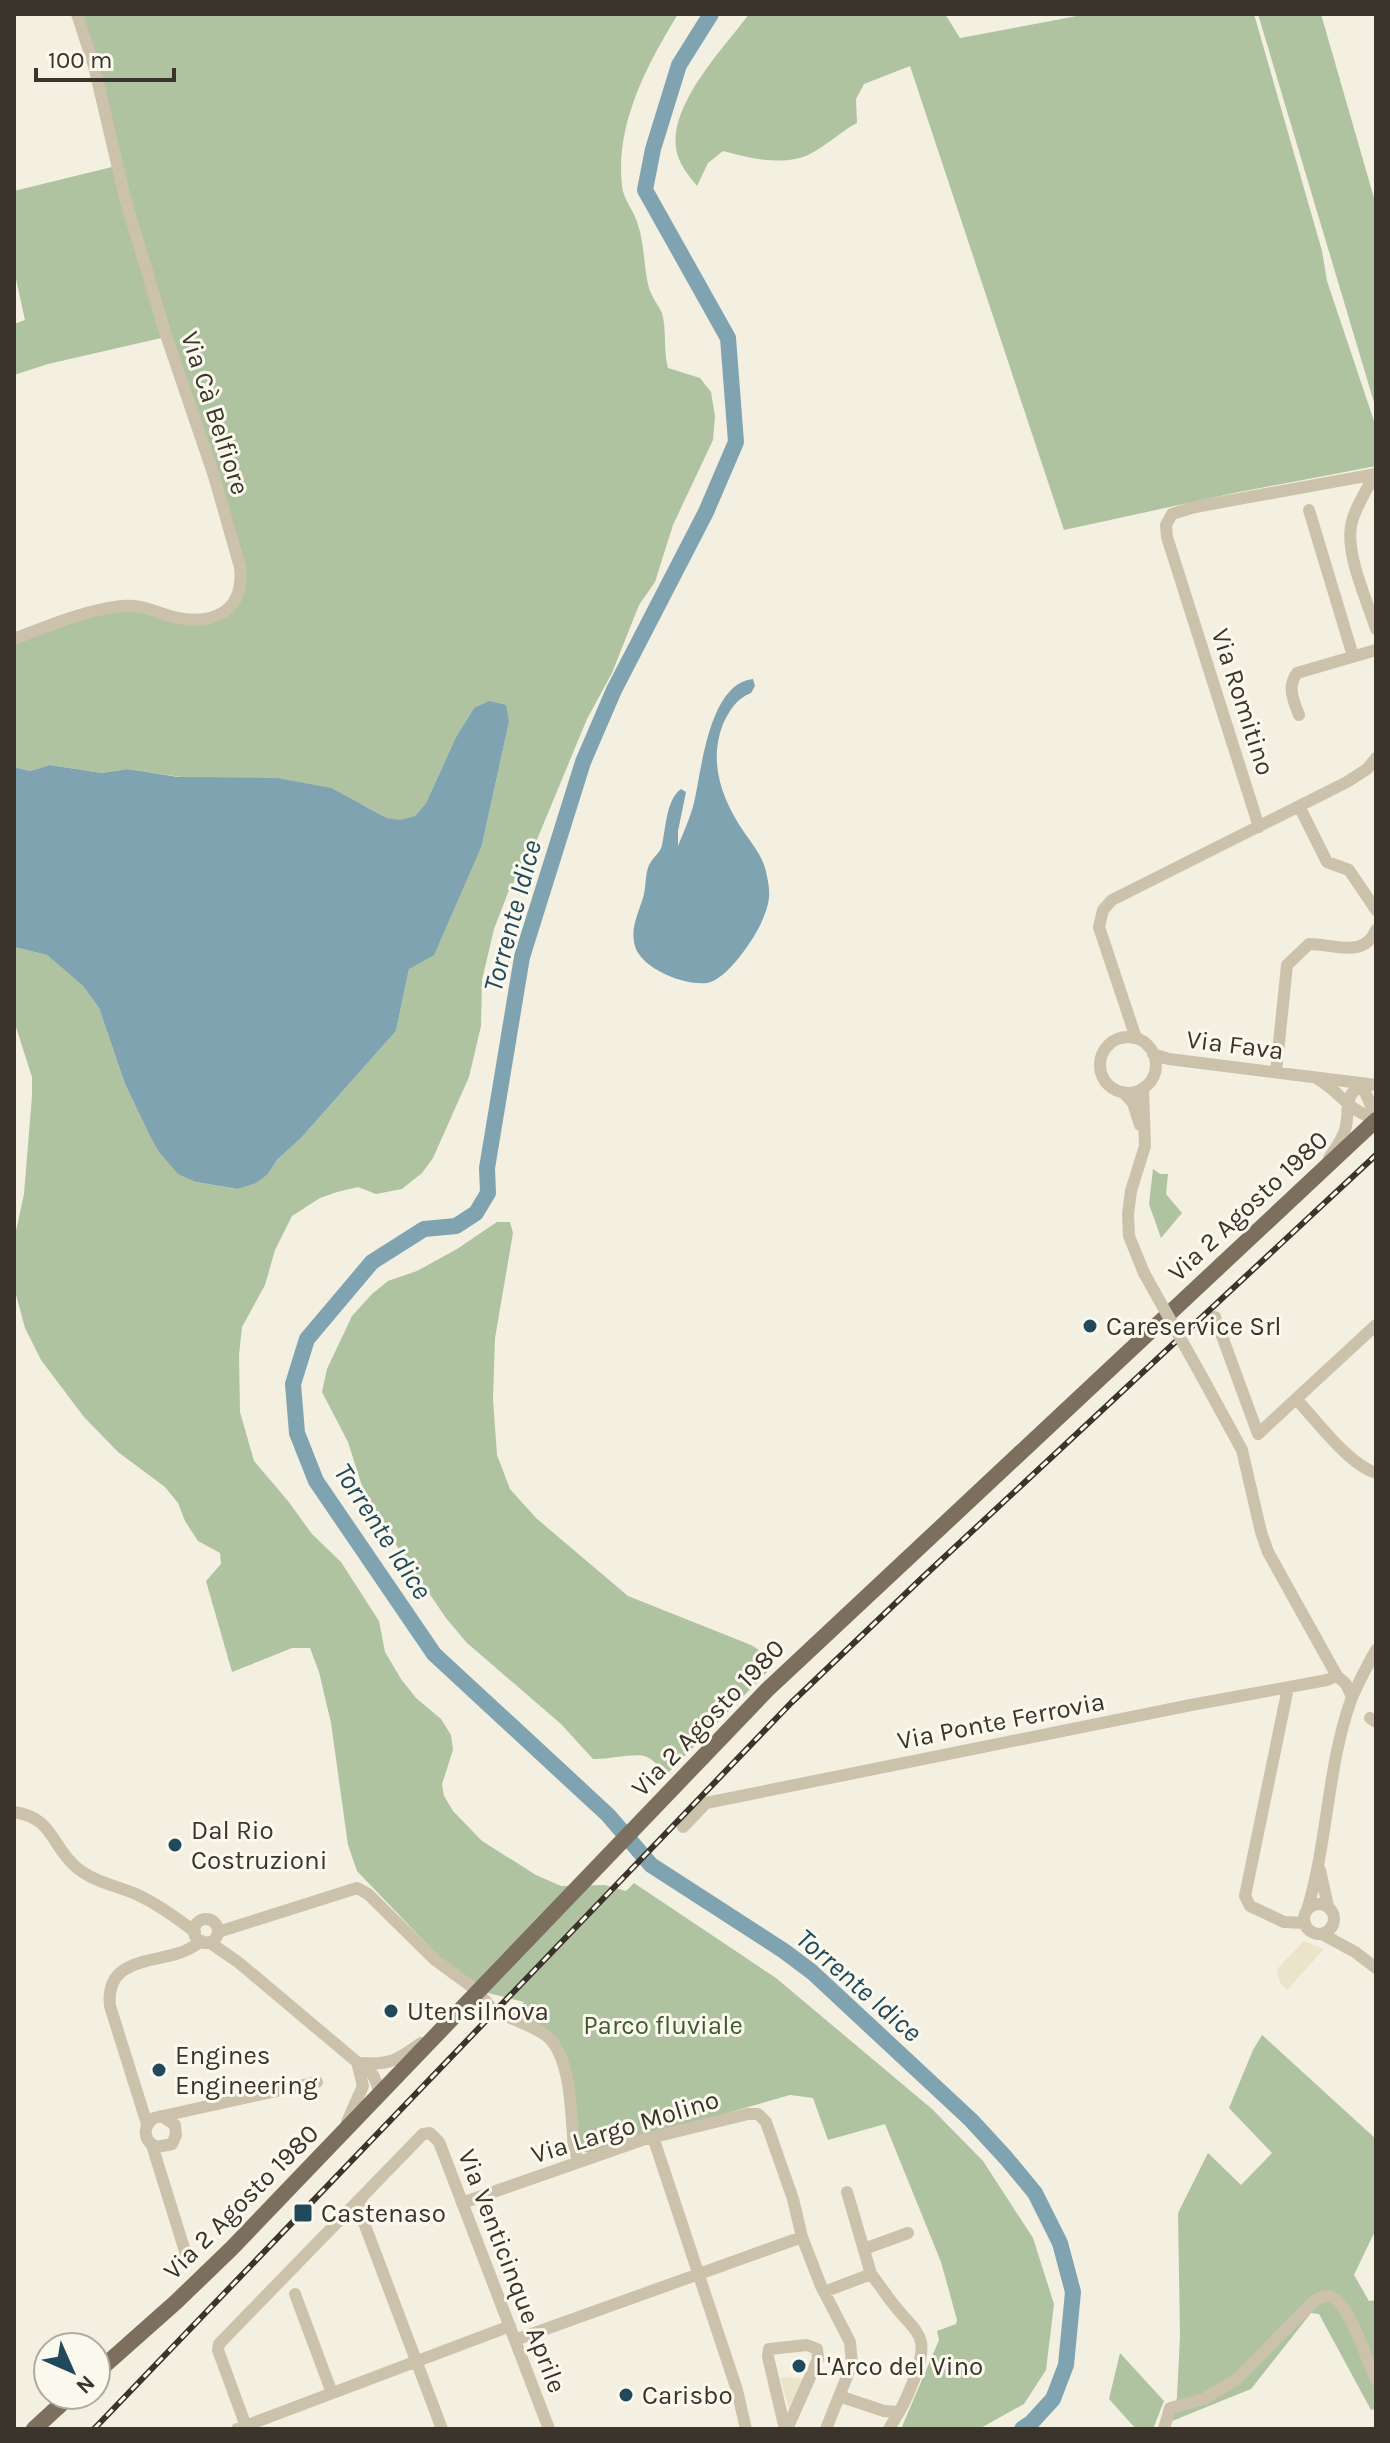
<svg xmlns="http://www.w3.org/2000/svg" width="1390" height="2443" font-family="Karla,sans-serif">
<rect width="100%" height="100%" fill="#f3efe1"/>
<path fill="#afc3a1" d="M80,14H678C647,65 615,124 622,186C623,199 635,212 638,225C645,246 644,274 650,291C653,299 659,306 662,313C667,331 663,350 668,368L700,378L711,392L715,416L713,440L673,525L655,582L639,605L612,673L587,719L531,854L509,890L494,929L482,980L481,1026L469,1077L433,1158L422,1173L402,1189L376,1194L358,1187L337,1192L320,1198L292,1216L275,1250L265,1285L242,1327L239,1355L240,1412L254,1461L288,1501L312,1534L341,1562L379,1621L385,1652L401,1679L416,1698L441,1719L451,1735L453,1750L442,1784L444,1796L453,1811L482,1841L536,1875L561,1886L605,1885L626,1891L634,1883L776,1978L932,2109L983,2161L1033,2238L1054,2304L1046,2370L1024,2404L979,2429H901L939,2340L937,2331L956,2324L957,2320L941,2262L885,2124L828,2140L813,2098L790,2095L588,2153L581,2150L567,2057C554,2031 538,2027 513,2015L524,2002L469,1988L357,1871L348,1845L331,1723L319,1672L310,1648H292L232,1672L206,1581L221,1564L220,1553L198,1541L185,1521L178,1503L165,1487L118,1452L84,1417L41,1360L25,1328L14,1287V1240L24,1194L32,1096V1077L14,1021V947L47,955L83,986L99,1008L125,1084L148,1132L196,1182L236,1189L268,1174L277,1160L301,1138L396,1031L409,969L482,845L509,722L474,708L456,737L426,803L415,816L400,821L387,818L363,805L128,769L102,773L50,765L30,771L14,767V640L132,605L180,622L228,615L243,575L170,336L48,364L14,375V324L25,320L14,270V191L116,166Z
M749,14H945L960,38L1088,14H1254L1322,251L1327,281L1376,427V466L1234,493L1064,530L910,66L864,84L856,99L857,123C840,132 826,146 810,154C784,167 749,158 723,151L708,163L697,186C688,175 678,163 676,148C670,103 724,48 749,14Z
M1258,14H1321L1376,205V409Z
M1153,1169L1160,1174H1168L1166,1194L1182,1213L1161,1238L1149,1204Z
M497,1222H510L513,1233L495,1338L493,1399L497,1455L510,1489L536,1518L628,1596L751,1645L767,1655L772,1667L667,1774C661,1769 654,1760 647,1757C637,1752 608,1760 593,1759L561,1724L467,1643L446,1618L367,1502L348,1442L322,1392L327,1369L352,1316L372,1294L388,1281L417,1271L457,1249Z
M1262,2035L1376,2139V2229L1354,2275L1369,2301L1376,2300V2408L1371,2410L1319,2314L1311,2313L1251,2389L1172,2421L1177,2397L1180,2336L1178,2213L1208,2153L1241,2185L1272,2153L1229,2108L1253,2050Z
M1120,2353L1164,2401L1153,2429H1136L1109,2399Z"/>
<path fill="#ebe4c8" d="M1304,1941L1324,1949L1287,1990L1281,1984L1276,1970Z
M780,2377L807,2379L791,2416Z"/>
<path fill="#80a3b1" d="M753,679L755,686L751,693C737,698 729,711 723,724C708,762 722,800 744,832C752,844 761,854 765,868C771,891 771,900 762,921C755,938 727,980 707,983C683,986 637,967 634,942C631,925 640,910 644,894C646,884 645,875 649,865C653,857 661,852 662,845C666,828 666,800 681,789L686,792L678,831V846C684,831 692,814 695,798C702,766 710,683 753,679Z
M489,701L506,705L509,722L482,845L434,955L409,969L396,1031L301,1138L277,1160L268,1174L256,1183L237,1189L196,1182L178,1174L159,1152L148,1132L125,1084L99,1008L83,986L47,955L14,947V767L30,771L50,765L102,773L128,769L178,777L277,778L331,788L387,818L400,820L415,816L426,803L456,737L474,708Z"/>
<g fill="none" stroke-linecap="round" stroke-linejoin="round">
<path stroke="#80a3b1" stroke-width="16" d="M711,14L679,65L653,149L645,190L728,338L736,442L706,512L614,690L583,762L522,957L487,1168L488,1193L476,1213L456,1226L424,1229L372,1262L307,1339L293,1384L297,1433L316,1481L434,1654L608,1815L651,1865L784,1951L812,1972L971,2120L1006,2158L1035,2193L1060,2243L1073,2292L1066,2365L1053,2399L1031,2423L1022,2429"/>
<path stroke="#ccc2ac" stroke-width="12" d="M1374,475C1367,491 1354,508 1351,526C1346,556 1367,600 1376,629
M1309,510L1353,656
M14,639C48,626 85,610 122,606C140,604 153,611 170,616C211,627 245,613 240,567L214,476L165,332L125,198L94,66L77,14
M1299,715C1293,700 1287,687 1297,673L1376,650
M1300,808L1327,862L1349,870L1376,910
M1259,827L1167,537L1166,525L1172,514L1195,507L1376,474
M1100 1065a28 28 0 1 1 56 0a28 28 0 1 1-56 0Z
M1136,1038L1099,927L1103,910L1112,900L1347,782L1367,769L1376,758
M1153,1054L1169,1059L1376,1085
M1276,1072L1287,965L1309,944C1333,944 1364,959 1376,930
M1318,1079C1343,1094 1345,1109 1376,1119
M1362,1085L1376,1117
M1143,1088L1145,1146L1131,1191L1128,1214L1129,1236L1144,1273
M1123,1092L1133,1103L1140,1125
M1329,1158C1335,1149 1342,1140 1345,1130C1351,1111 1341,1097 1362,1085
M1215,1317L1258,1434L1376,1325
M1201,1375L1242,1450L1261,1532L1268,1552L1337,1676L1346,1684L1352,1697
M1297,1400C1317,1421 1349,1465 1376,1473
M1288,1688L1245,1896L1250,1906L1284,1922L1305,1923
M1370,1718L1376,1722
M14,1812C54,1818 51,1846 76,1867C93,1882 118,1886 138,1895C159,1905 177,1918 195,1932
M683,1827L706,1803L1191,1705L1327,1680L1337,1676
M1320,1870L1328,1906
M1304 1919a15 15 0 1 1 30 0a15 15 0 1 1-30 0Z
M1307,1910C1328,1842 1327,1767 1351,1700C1358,1683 1367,1666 1376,1650
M194 1931a12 12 0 1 1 24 0a12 12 0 1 1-24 0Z
M218,1932L357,1888L368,1894L435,1960L472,1987
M1322,1934L1355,1952L1376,1968
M209,1942L238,1962L357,2062C372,2067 376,2080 380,2094
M482,1997L489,2005
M504,2015C518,2022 537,2027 549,2038C572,2061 571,2118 574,2149L578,2160
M363,2063C391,2065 399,2059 421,2043
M162,2116L175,2125L176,2135L172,2144L157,2147C143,2141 142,2127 154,2118L317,2082
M347,2122L363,2086L357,2062
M147,2124L110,2006C105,1960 148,1963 179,1953C187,1951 194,1946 202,1941
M653,2137L737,2390L746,2429
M152,2145L188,2261
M847,2192L871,2274
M361,2198V2215L442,2429
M462,2203L642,2140L748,2114H758L766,2122L793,2199L802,2237L821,2286L850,2342L852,2364L826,2429
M864,2249L908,2233
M824,2292L871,2274C879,2284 886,2295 894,2305C918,2335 930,2335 915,2377C910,2389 906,2401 899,2412L884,2411L839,2396
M295,2294L332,2393
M515,2340L802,2237
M237,2429L510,2326
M247,2429L218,2350L219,2344L423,2134L430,2133L439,2142L549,2429
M785,2429L768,2357L769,2349L807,2345L817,2349L818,2359L787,2429
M889,2429L899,2412
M1164,2429L1170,2408L1204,2399L1237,2379L1315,2300C1321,2297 1328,2294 1334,2298C1351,2309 1367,2360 1376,2380"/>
<path stroke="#7c6f5d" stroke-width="16" d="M96,2373L176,2302L232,2248L767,1690L1376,1120
M34,2429L71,2395"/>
<g stroke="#3a342b" stroke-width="6">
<path id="rail" d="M94,2429L791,1703L923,1577L1376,1155"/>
</g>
<use href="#rail" stroke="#fbf8ee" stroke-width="3" stroke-dasharray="9" stroke-linecap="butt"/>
<path stroke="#ccc2ac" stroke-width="12" d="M1144,1273L1201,1375"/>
</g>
<g fill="#204a5c" stroke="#fbf8ee" stroke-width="3">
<circle cx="1090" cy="1326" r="8"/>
<circle cx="175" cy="1845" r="8"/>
<circle cx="391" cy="2011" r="8"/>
<circle cx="159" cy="2070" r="8"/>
<rect x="293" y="2203" width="20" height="20" rx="4"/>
<circle cx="799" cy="2366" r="8"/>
<circle cx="626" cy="2395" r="8"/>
</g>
<g text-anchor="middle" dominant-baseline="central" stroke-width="6" stroke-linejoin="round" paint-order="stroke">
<g font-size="26" fill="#3a342b" stroke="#fbf8ee">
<text transform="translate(215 413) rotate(72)">Via Cà Belfiore</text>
<text transform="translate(1243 702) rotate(72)">Via Romitino</text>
<text transform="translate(1235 1045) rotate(7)">Via Fava</text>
<text transform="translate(1248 1206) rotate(-43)">Via 2 Agosto 1980</text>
<text transform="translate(708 1718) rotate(-46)">Via 2 Agosto 1980</text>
<text transform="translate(1001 1721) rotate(-11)">Via Ponte Ferrovia</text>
<text transform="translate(625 2127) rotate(-17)">Via Largo Molino</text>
<text transform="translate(241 2202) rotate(-45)">Via 2 Agosto 1980</text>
<text transform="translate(512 2271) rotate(69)">Via Venticinque Aprile</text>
</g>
<g font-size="26" fill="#3a342b" stroke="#fbf8ee" text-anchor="start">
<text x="1106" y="1326">Careservice Srl</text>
<text x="191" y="1830">Dal Rio<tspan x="191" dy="30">Costruzioni</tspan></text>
<text x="407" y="2011">Utensilnova</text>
<text x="175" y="2055">Engines<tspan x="175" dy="30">Engineering</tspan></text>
<text x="321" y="2213">Castenaso</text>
<text x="815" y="2366">L'Arco del Vino</text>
<text x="642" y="2395">Carisbo</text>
</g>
<g font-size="26" fill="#3f592f" stroke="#fbf8ee">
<text x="663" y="2025">Parco fluviale</text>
</g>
<g font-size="28" font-style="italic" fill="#204a5c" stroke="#fbf8ee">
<text transform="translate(512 916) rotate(-75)">Torrente Idice</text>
<text transform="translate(383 1531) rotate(57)">Torrente Idice</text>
<text transform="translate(859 1985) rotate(41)">Torrente Idice</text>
</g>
</g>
<rect width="1390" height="2443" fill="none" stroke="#3a342b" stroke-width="32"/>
<g transform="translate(72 2371) rotate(135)"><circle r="38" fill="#fbf8ee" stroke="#aeaaa0" stroke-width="2"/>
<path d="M0-6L14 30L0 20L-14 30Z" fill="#204a5c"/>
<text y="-12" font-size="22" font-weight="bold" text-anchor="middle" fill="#3a342b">N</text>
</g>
<path d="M36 68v12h138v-12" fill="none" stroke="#3a342b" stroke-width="4"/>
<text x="48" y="68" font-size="24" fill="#3a342b" stroke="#fbf8ee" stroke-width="6" paint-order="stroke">100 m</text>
</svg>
